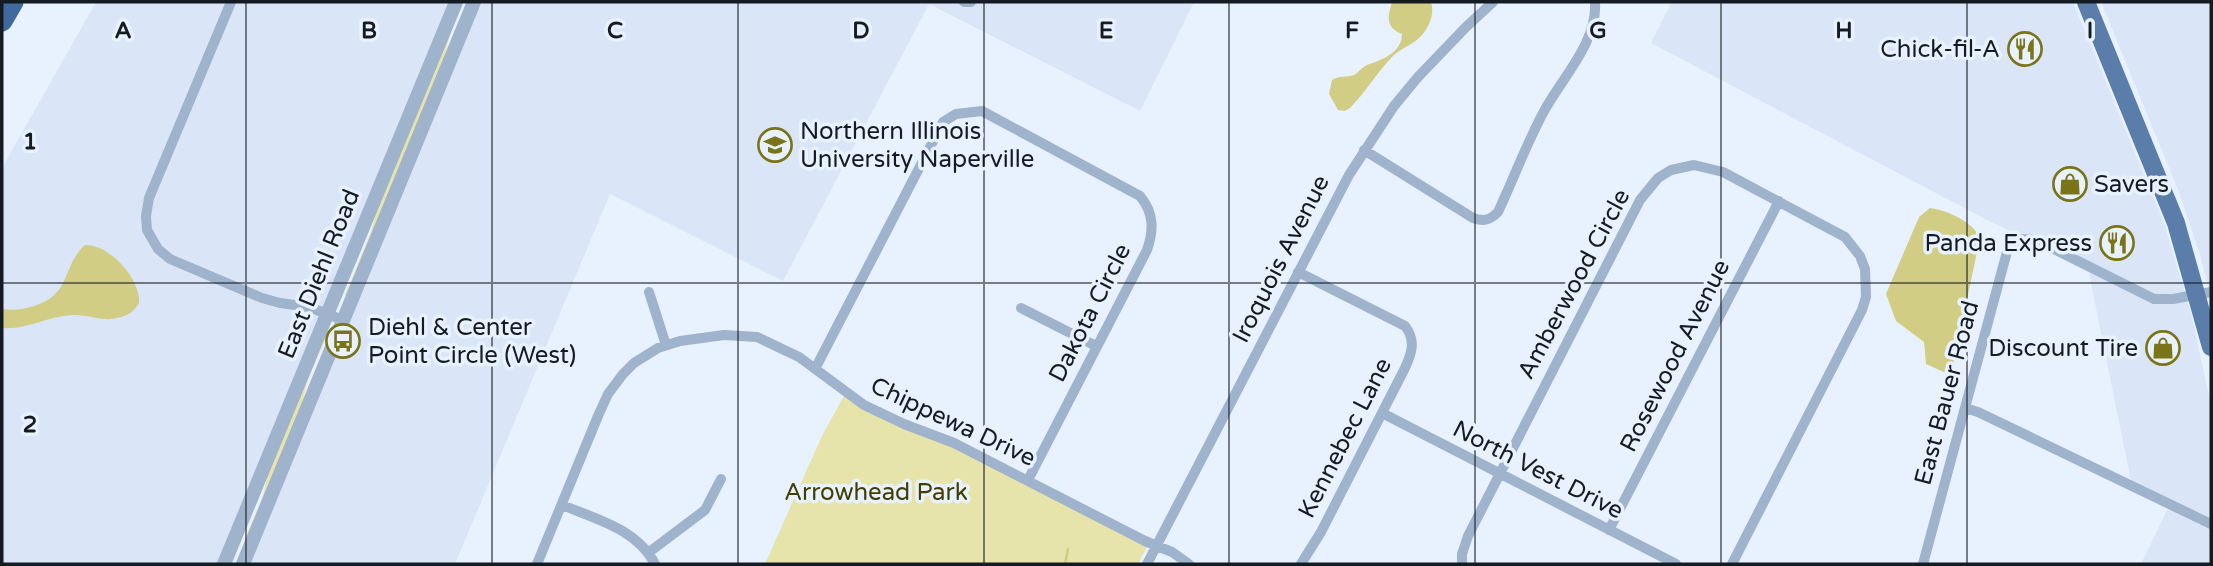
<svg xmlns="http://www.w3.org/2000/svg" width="2213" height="566" font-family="'Varela Round',sans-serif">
<rect width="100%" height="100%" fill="#e8f2fe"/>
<path fill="#dae6f7" d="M96,2H450L219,564H2V168Z
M481,2H1194L1140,111L929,4L783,281L610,194L455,564H249Z
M1669,2H2073L2165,226L2192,318L2211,405V564H2141L2170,504L2132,486L2088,269L1989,221L1651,43L1670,5Z
M2101,2H2211V298L2200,255L2179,192Z"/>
<path fill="#e6e3ab" d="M461,2H463L450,33L443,65L348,296L345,295L371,232L378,204Z
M324,334L327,335L307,382L300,414L245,545L243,544L263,496L270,465Z
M845,394L938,437L1149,543L1138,564H765L822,436Z"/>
<path fill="#d2cd84" d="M1392,2H1431C1435,14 1429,28 1420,37C1414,44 1401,48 1393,56C1377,72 1366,92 1350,108L1345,111L1338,110L1329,94L1332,80C1340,75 1346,78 1354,75C1358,73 1362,67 1367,65C1381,60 1402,53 1402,34C1386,27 1387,18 1392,2Z
M1930,208C1947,210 1973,222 1980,238L1953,365L1946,373L1926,364L1924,342L1896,321L1886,294L1919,217Z
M85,245C109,244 141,279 139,303C134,312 127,316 117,318C103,322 87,314 73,315C48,316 27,330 2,328V309C13,311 24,309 34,306C72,295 62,265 85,245Z"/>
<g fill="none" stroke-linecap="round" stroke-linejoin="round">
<path stroke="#d2cd84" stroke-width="2.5" d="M1065,564L1068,549"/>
<path stroke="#9fb3cc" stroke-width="10" d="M231,2L149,198L146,216L147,230L158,249L170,259L262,298L280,303L309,307L343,320
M964,2H971
M1364,150L1473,218C1484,222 1490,220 1498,212C1513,180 1526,145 1543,113C1561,79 1598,42 1595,2
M1298,272L1405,326C1416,340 1412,353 1405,368L1321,532L1301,564
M649,292L666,345
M1021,308L1096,346
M815,369L943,122L956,114L982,111L1140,196C1154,213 1154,230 1147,250L1028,480
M1965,408L1978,412L2211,524
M1382,413L1676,564
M562,505C596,519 637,529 655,564
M1609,530L1779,201
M648,553L705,510L721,479
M537,564L598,416L608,394L623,374L634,363L658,348L680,341L724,335L757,337L799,357L864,405L904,424L954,443L1145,541L1172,552L1189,564
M1147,564L1349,175L1394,106L1418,77L1466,27L1493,2
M1462,564V554L1468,536L1640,200L1658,178L1671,170L1694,165L1723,172L1845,237L1860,256L1865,269L1866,297L1862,310L1732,564
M1923,564L2008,248L2021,239L2036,240L2154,299H2173L2211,292"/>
<path stroke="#9fb3cc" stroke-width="14" d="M224,564L456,2
M243,564L474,2"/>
<path stroke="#5a7daa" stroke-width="18" d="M2086,2L2176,223L2211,347"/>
<path stroke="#406a9d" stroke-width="21" d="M2,21L13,2"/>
</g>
<path fill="none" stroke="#151b23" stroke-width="2" stroke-opacity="0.55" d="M246,2V564M492,2V564M738,2V564M984,2V564M1229,2V564M1475,2V564M1721,2V564M1967,2V564M2,283H2211"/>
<defs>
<g id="restaurant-ring" transform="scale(1.75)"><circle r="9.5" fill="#e8f2fe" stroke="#7a7418" stroke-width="1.5"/><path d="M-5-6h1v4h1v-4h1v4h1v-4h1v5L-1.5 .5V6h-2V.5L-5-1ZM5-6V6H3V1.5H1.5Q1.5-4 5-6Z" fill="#7a7418"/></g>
<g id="university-ring" transform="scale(1.75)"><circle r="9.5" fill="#e8f2fe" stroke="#7a7418" stroke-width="1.5"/><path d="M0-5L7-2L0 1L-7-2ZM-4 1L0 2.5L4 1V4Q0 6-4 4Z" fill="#7a7418"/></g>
<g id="shop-ring" transform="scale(1.75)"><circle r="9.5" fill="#e8f2fe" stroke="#7a7418" stroke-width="1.5"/><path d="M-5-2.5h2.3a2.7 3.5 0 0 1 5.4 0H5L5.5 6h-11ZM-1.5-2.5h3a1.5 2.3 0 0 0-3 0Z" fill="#7a7418"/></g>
<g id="bus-ring" transform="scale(1.75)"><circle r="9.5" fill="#e8f2fe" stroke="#7a7418" stroke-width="1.5"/><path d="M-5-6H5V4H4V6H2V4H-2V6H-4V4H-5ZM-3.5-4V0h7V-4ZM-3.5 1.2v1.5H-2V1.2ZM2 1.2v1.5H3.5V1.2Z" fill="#7a7418"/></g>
</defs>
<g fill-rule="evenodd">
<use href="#restaurant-ring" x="2025" y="49"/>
<use href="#university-ring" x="775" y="145"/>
<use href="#shop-ring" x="2070" y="184"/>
<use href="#restaurant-ring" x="2117" y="243"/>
<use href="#bus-ring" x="343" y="341"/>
<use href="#shop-ring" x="2163" y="348"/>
</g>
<g text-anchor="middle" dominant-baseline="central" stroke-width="7" stroke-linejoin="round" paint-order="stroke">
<g font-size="24" fill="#151b23" stroke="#e8f2fe" text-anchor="end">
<text x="2000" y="49">Chick-fil-A</text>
<text x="800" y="131" text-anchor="start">Northern Illinois<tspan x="800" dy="28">University Naperville</tspan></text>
<text x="2094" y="184" text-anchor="start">Savers</text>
<text x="2092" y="243">Panda Express</text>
<text x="368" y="327" text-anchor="start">Diehl &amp; Center<tspan x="368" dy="28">Point Circle (West)</tspan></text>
<text x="2138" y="348">Discount Tire</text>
</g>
<g font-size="24" fill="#151b23" stroke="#e8f2fe">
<text transform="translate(1281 259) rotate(-63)">Iroquois Avenue</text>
<text transform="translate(319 274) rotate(-68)">East Diehl Road</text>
<text transform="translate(1574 284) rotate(-62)">Amberwood Circle</text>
<text transform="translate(1090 313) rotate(-63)">Dakota Circle</text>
<text transform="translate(1675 356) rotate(-63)">Rosewood Avenue</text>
<text transform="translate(1947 393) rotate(-75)">East Bauer Road</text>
<text transform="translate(953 422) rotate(25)">Chippewa Drive</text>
<text transform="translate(1345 438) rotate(-63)">Kennebec Lane</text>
<text transform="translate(1538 470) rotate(27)">North Vest Drive</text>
</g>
<g font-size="24" fill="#423e01" stroke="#e8f2fe">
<text x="876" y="492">Arrowhead Park</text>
</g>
</g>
<g font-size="23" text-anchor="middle" font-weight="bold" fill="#151b23" stroke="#e8f2fe" stroke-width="7" stroke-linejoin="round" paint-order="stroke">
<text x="123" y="38">A</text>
<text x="369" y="38">B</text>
<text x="615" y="38">C</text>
<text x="861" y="38">D</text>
<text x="1106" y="38">E</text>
<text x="1352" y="38">F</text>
<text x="1598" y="38">G</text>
<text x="1844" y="38">H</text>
<text x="2090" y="38">I</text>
<text x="30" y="149">1</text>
<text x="30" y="432">2</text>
</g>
<rect width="2213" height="566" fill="none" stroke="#151b23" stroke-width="7"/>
</svg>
